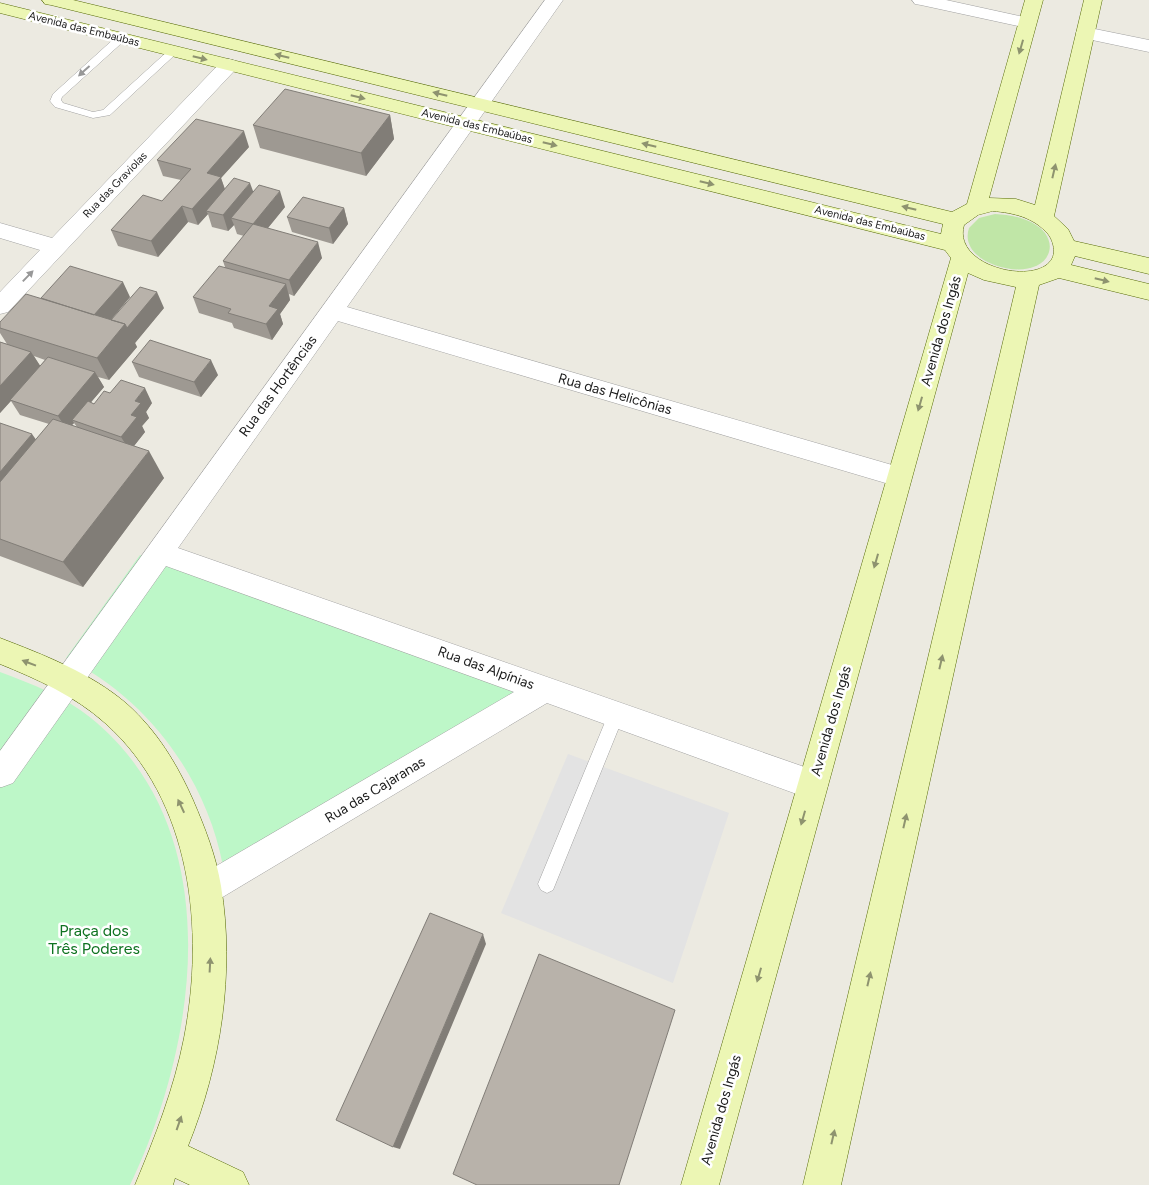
<svg xmlns="http://www.w3.org/2000/svg" width="1149" height="1185" font-family="Figtree,sans-serif">
<rect width="100%" height="100%" fill="#eceae1"/>
<path fill="#c0e6a7" d="M995,214C1013,215 1033,219 1045,233C1049,239 1051,245 1049,252C1039,286 956,266 969,228L979,218Z"/>
<path fill="#bdf7c8" d="M140,555L520,691L223,866C206,777 147,698 66,658Z
M0,672C32,684 64,696 91,718C230,831 198,1043 130,1185H0Z"/>
<path fill="#e3e3e3" d="M568,754L729,813L673,983L501,913Z"/>
<g fill="none" stroke-linecap="round" stroke-linejoin="round">
<g stroke="#a2a2a2" stroke-width="1">
<path id="lane" d="M121,35L126,38L125,40L62,97L61,100L63,103L93,112L103,110L170,49L174,48L179,51L110,115L93,118L55,107L50,101L53,94L117,36Z
M616,708L622,710L624,715L553,890L547,893L541,890L538,884L608,715L610,710Z"/>
</g>
<g stroke="#a2a2a2" stroke-width="1">
<path id="street" d="M545,0H563L347,307L899,467L908,470L912,477L908,484L899,487L338,321L178,548L813,770L824,775L828,785L824,795L813,800L547,703L216,901L205,906L194,901L189,890L194,879L514,692L166,566L13,783L2,787H0V751Z
M912,0H946L1033,19L1036,23L1033,27L1027,28L921,5L915,4Z
M1085,27L1149,40V52L1078,37L1076,33L1078,29Z
M229,59L236,61L238,65L236,69L8,312L0,314V292L40,250L0,238V223L52,238L222,61Z"/>
</g>
<g stroke="#576b08" stroke-width="1">
<path id="secondary" d="M42,0H73L952,212L967,204L1025,0H1043L989,198L1016,199L1035,205L1084,0H1102L1054,216L1068,229L1074,241L1149,258V274L1075,256L1071,265L1149,284V300L1059,278L1039,285L841,1185H803L1016,287L984,280L968,273L719,1185H681L951,258L945,250L0,13V3L941,234L943,224L51,5L45,4ZM993,211C1014,213 1033,217 1048,234C1052,239 1054,246 1054,252C1050,289 951,270 964,225L978,215Z
M0,638C44,655 91,673 127,704C157,731 177,764 193,800C205,828 216,856 221,886C235,972 221,1065 188,1146L243,1172L249,1185H190L175,1178L173,1185H135C155,1137 174,1089 184,1038C205,930 192,800 105,723C75,696 37,679 0,664Z"/>
</g>
<use href="#lane" fill="#fff" fill-rule="evenodd"/>
<use href="#street" fill="#fff" fill-rule="evenodd"/>
<use href="#secondary" fill="#ecf6b4" fill-rule="evenodd"/>
</g>
<path fill="#9e9992" fill-rule="evenodd" d="M390,115L394,139L366,176L260,148L253,125Z
M249,147L221,178L225,189L253,192L285,207L268,228L322,258L294,296L289,294L290,300L280,314L283,324L272,340L234,328L232,323L199,313L193,297L225,267L223,261L244,236L237,234L234,225L228,231L212,227L208,214L198,225L188,222L158,257L118,246L111,230L162,201L181,180L163,176L157,160Z
M344,208L348,224L333,244L292,232L287,217Z
M130,297L111,320L164,308L135,343L137,347L109,380L98,377L104,387L91,402L94,404L152,403L146,412L149,418L142,426L145,432L134,446L164,478L83,587L0,556V423L36,440L49,424L20,415L11,401L0,413V342L7,344L0,333V322L41,298ZM34,356L45,360L40,366ZM74,423L77,427L72,425Z
M132,362L218,375L201,397L139,377Z"/>
<path fill="#817d77" d="M390,115L394,139L366,176L361,153Z
M244,131L249,147L221,178L226,193L206,211L208,214L198,225L192,209L207,173Z
M250,183L256,199L231,218L234,225L228,231L223,215Z
M280,191L285,207L258,240L253,224Z
M182,206L188,222L158,257L151,241Z
M344,208L348,224L333,244L329,228Z
M318,242L322,258L294,296L289,280Z
M123,282L130,297L98,335L90,319Z
M286,284L290,300L280,314L283,324L272,340L266,324L269,306Z
M157,292L164,308L135,343L137,347L109,380L97,358L125,324Z
M31,352L41,367L0,413V386Z
M211,360L218,375L201,397L194,382Z
M95,372L104,387L75,421L72,420L74,423L67,430L58,416Z
M145,388L152,403L146,412L149,418L142,426L145,432L130,451L121,437L131,415L135,401Z
M32,434L47,455L0,512V472Z
M149,451L164,478L83,587L63,562Z
M483,934L486,944L400,1149L393,1147Z"/>
<path fill="#b8b2aa" stroke="#817d77" d="M285,89L390,115L361,153L253,125Z
M196,119L244,131L207,173L221,177L192,209L182,206L151,241L111,230L143,195L162,201L191,169L157,160Z
M234,178L250,183L223,215L206,211Z
M259,185L280,191L253,224L318,242L289,280L223,261L253,224L231,218Z
M303,197L344,208L329,228L287,217Z
M70,266L123,282L94,315L41,298Z
M219,266L286,284L269,306L278,309L266,324L228,313L231,309L193,297Z
M140,287L157,292L127,328L125,324L111,320Z
M26,294L125,324L97,358L0,328V322Z
M150,340L211,360L194,382L132,362Z
M0,342L31,352L0,386Z
M48,357L95,372L58,416L10,400Z
M121,380L145,388L135,401L141,403L131,415L137,417L121,437L72,420L88,401L94,404L104,391L110,393Z
M53,419L149,451L63,562L0,539V482Z
M0,423L32,434L0,472Z
M430,913L483,934L393,1147L336,1120Z
M539,954L675,1010L619,1185H477L453,1174Z"/>
<defs><path id="oneway-solid" d="M-6-.8H1V-3.2L6.5 0L1 3.2V.8H-6Z" transform="scale(1.25)"/></defs>
<g fill="#8e936f">
<use href="#oneway-solid" transform="translate(1021 47) rotate(106)"/>
<use href="#oneway-solid" transform="translate(282 56) rotate(-166)"/>
<use href="#oneway-solid" transform="translate(200 58) rotate(14)"/>
<use href="#oneway-solid" transform="translate(440 94) rotate(-166)"/>
<use href="#oneway-solid" transform="translate(358 97) rotate(14)"/>
<use href="#oneway-solid" transform="translate(550 144) rotate(14)"/>
<use href="#oneway-solid" transform="translate(649 145) rotate(-166)"/>
<use href="#oneway-solid" transform="translate(1054 171) rotate(-77)"/>
<use href="#oneway-solid" transform="translate(707 183) rotate(14)"/>
<use href="#oneway-solid" transform="translate(909 208) rotate(-166)"/>
<use href="#oneway-solid" transform="translate(1102 280) rotate(14)"/>
<use href="#oneway-solid" transform="translate(920 404) rotate(106)"/>
<use href="#oneway-solid" transform="translate(876 561) rotate(106)"/>
<use href="#oneway-solid" transform="translate(941 662) rotate(-77)"/>
<use href="#oneway-solid" transform="translate(29 663) rotate(-159)"/>
<use href="#oneway-solid" transform="translate(181 806) rotate(-115)"/>
<use href="#oneway-solid" transform="translate(803 818) rotate(106)"/>
<use href="#oneway-solid" transform="translate(905 821) rotate(-77)"/>
<use href="#oneway-solid" transform="translate(210 965) rotate(-87)"/>
<use href="#oneway-solid" transform="translate(759 975) rotate(106)"/>
<use href="#oneway-solid" transform="translate(869 979) rotate(-77)"/>
<use href="#oneway-solid" transform="translate(179 1123) rotate(-71)"/>
<use href="#oneway-solid" transform="translate(833 1137) rotate(-77)"/>
</g>
<g fill="#989898">
<use href="#oneway-solid" transform="translate(84 71) rotate(138)"/>
<use href="#oneway-solid" transform="translate(28 276) rotate(-46)"/>
</g>
<g text-anchor="middle" dominant-baseline="central" stroke-width="5" stroke-linejoin="round" paint-order="stroke">
<g font-size="11" fill="#1b1b1b" stroke="#fff">
<text transform="translate(84 29) rotate(14)">Avenida das Embaúbas</text>
<text transform="translate(477 126) rotate(14)">Avenida das Embaúbas</text>
<text transform="translate(115 185) rotate(-46)">Rua das Graviolas</text>
<text transform="translate(870 223) rotate(14)">Avenida das Embaúbas</text>
</g>
<g font-size="14" fill="#1b1b1b" stroke="#fff">
<text transform="translate(941 331) rotate(-74)">Avenida dos Ingás</text>
<text transform="translate(278 386) rotate(-54)">Rua das Hortências</text>
<text transform="translate(615 394) rotate(16)">Rua das Helicônias</text>
<text transform="translate(486 668) rotate(20)">Rua das Alpínias</text>
<text transform="translate(831 721) rotate(-74)">Avenida dos Ingás</text>
<text transform="translate(375 790) rotate(-31)">Rua das Cajaranas</text>
<text transform="translate(721 1110) rotate(-74)">Avenida dos Ingás</text>
</g>
<g font-size="16" fill="#0f7321" stroke="#fff">
<text x="94" y="930">Praça dos<tspan x="94" dy="18">Três Poderes</tspan></text>
</g>
</g>
</svg>
